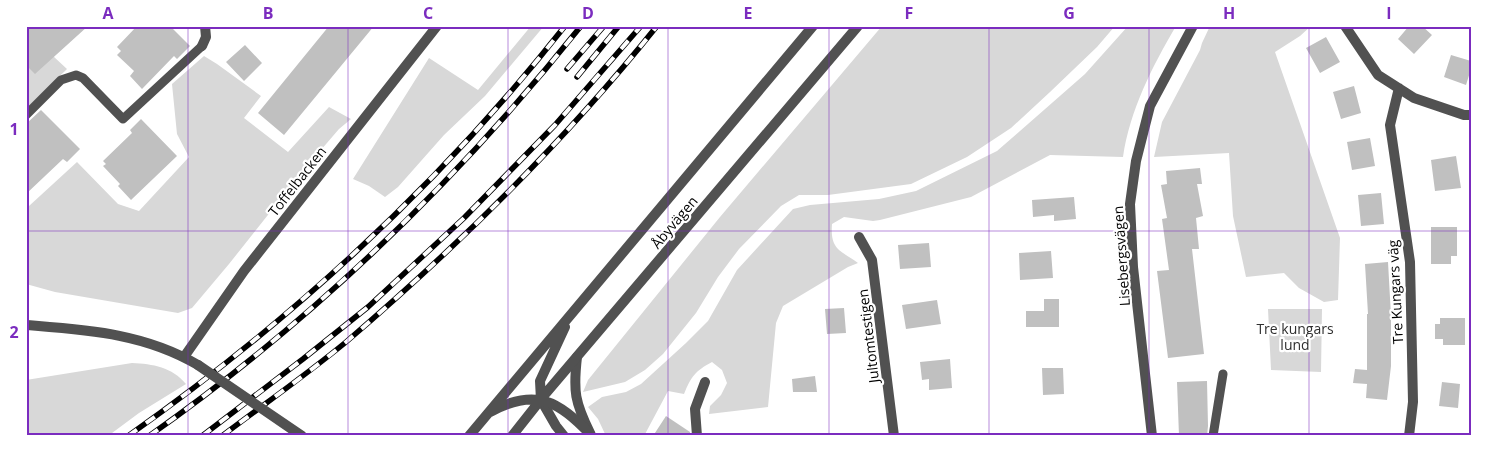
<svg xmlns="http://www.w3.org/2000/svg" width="1497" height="462" font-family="'Open Sans',sans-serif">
<rect width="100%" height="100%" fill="#fff"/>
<path fill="#d8d8d8" d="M531,26H544L485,96L444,135L398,187L385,197L369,186L353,179L429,58L478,90Z
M882,26H1115L1097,47L1050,92L1011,128L967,157L911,184L828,195H799L781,206L739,249L718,277L696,313L663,354L645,370L625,382L583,392L588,380L720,217Z
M1128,26H1176C1152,67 1130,110 1123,157L1050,155L971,197L880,220L873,221L844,217L832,224C830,250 840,250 858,263L848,267L783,306L776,323L768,407L709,414L710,406L721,395L727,383L722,370L712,362C695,371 691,377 684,394L668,391L644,436H606L598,419L588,407L602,397L626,392L641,384L686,343L708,321L737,270L793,209L810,205L879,199L916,191L997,151L1085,74Z
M1210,26H1311L1300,36L1275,52L1340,238L1338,300L1324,302L1299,288L1284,273L1246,277L1233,216L1229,153L1154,157L1162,122L1200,50L1202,43Z
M53,56L67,69L26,109V65Z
M204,56L217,64L261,96L244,118L288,152L329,107L351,119L339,129L302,172L229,264L192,308L178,313L55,292L26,284V204L29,206L77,162L118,204L139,211L189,157L177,134L172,84Z
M1268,309H1322L1321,372L1271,370Z
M132,363C153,364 172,367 186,384L139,413L108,436H26V380Z"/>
<path fill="#c0c0c0" d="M26,26H88L35,74L26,65Z
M137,26H170L190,46L177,59L174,56L142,89L130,76L134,71L117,55L121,51L117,47Z
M329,26H374L284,135L258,113Z
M1409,26H1422L1432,35L1414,54L1398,39Z
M1326,37L1340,62L1320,73L1306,48Z
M245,45L262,63L244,81L226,62Z
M1451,55L1471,61V69L1466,85L1444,77Z
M1354,86L1361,113L1341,119L1333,92Z
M41,110L80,149L67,162L63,159L26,194V124Z
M141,119L177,156L131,200L118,186L120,184L103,166L106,164L103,161L132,133L130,130Z
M1370,138L1375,166L1352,170L1347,142Z
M1456,156L1461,188L1435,191L1431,160Z
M1200,168L1202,184H1197L1203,216L1196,218L1199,249H1192L1204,354L1168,358L1157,271L1169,270L1162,219L1167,218L1161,185L1167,184L1166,171Z
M1381,193L1384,224L1361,226L1358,195Z
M1074,197L1076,219L1054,221V215L1033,217L1032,200Z
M1431,227H1457V256H1451V264H1431Z
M929,243L931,267L900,269L898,245Z
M1051,251L1053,278L1020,280L1019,253Z
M1388,262L1391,316V366L1387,400L1366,398L1367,384L1353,383L1355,369L1367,370V314H1368L1365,264Z
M1044,299H1059V327H1026V311H1044Z
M937,300L941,324L906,329L902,305Z
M844,308L846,333L827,334L825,309Z
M1440,318H1465V345H1443V339H1435V324H1440Z
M950,359L952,388L929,390V379L922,380L920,362Z
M1042,368H1063L1064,394L1043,395Z
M815,376L817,392H793L792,379Z
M1207,381L1208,426L1207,436H1179L1177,382Z
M1442,382L1460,384L1458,408L1439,406Z
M666,416L690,432V436H653Z"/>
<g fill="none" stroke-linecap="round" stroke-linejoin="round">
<path stroke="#515151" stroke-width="9" d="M26,115L61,80L76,75L83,78L123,119L202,46
M1213,436L1223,374"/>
<path stroke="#515151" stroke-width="10" d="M1345,26L1378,75L1414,98L1464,115H1471
M202,46L206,37L205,26
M1399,88L1390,125L1410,262L1413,402L1409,436
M859,237L872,260L894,436
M26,325C87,330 144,333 198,365
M184,357L244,271L437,26
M577,357C573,392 575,402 590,433
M541,400L556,426L564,436
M697,436L695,409L705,382
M1152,436L1133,267L1130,204L1136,161L1150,106L1193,26"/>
<path stroke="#515151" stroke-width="10" d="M541,400L540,381L565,327
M490,412C536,387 558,401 591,435
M469,436L813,26
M512,436L546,393L858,26"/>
<g stroke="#000" stroke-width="5.5">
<path id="rail" d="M567,69L604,26
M577,77L619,26
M128,436C291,321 441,183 565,26
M149,436C311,322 457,181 581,26
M202,436L303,359L368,307L464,218L555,125L641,26
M222,436C263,405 306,375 346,342C458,246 565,141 657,26"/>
</g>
<use href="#rail" stroke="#fff" stroke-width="4" stroke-dasharray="11" stroke-linecap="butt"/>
<path stroke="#515151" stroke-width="10" d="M198,365L302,436"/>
</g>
<path fill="none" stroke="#7b2cbf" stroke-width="1" stroke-opacity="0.55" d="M188,26V436M348,26V436M508,26V436M668,26V436M829,26V436M989,26V436M1149,26V436M1309,26V436M26,231H1471"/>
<g text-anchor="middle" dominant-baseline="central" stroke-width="4.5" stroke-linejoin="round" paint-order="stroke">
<g font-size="14" fill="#000" stroke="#fff">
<text transform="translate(297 181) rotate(-52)">Toffelbacken</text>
<text transform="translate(674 222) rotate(-50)">Åbyvägen</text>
<text transform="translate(1121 256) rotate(-94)">Lisebergsvägen</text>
<text transform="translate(1395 292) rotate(-93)">Tre Kungars väg</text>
<text transform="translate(868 336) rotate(-97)">Jultomtestigen</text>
</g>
<g font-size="14" fill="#2f2f2f" stroke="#fff">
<text x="1295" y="328">Tre kungars<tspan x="1295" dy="16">lund</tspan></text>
</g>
</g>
<rect width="1497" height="462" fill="none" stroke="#ffffff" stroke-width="55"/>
<rect x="28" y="28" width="1442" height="406" fill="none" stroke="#7b2cbf" stroke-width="2"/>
<g font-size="16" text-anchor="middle" font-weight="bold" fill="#7b2cbf">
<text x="108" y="19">A</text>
<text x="268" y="19">B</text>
<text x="428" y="19">C</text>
<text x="588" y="19">D</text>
<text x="748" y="19">E</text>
<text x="909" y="19">F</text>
<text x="1069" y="19">G</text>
<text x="1229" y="19">H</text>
<text x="1389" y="19">I</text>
<text x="14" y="135">1</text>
<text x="14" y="338">2</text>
</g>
</svg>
